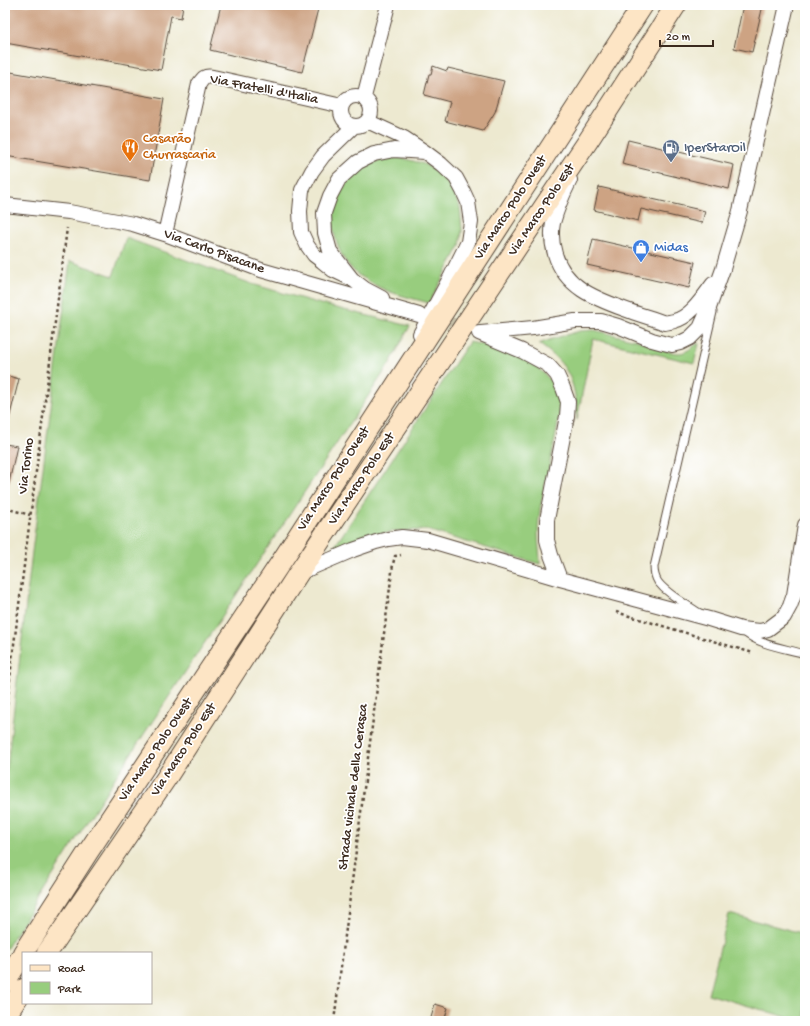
<svg xmlns="http://www.w3.org/2000/svg" width="810" height="1026" font-family="'Gochi Hand',sans-serif">
<rect width="100%" height="100%" fill="#fff"/>
<filter id="ink" filterUnits="userSpaceOnUse"><feTurbulence type="fractalNoise" baseFrequency=".025" numOctaves="2"/><feDisplacementMap in="SourceGraphic" scale="8" xChannelSelector="R" yChannelSelector="G"/><feConvolveMatrix kernelMatrix="1 2 1 2 8 2 1 2 1" color-interpolation-filters="sRGB"/></filter>
<filter id="wash" filterUnits="userSpaceOnUse"><feTurbulence type="fractalNoise" baseFrequency=".012" numOctaves="4" result="noise"/><feDisplacementMap in="SourceGraphic" scale="16" xChannelSelector="R" yChannelSelector="G"/><feGaussianBlur stdDeviation="0.9" result="paint"/><feColorMatrix in="noise" values="0 0 0 0 0 0 0 0 0 0 0 0 0 0 0 0 0 1.4 0 .05"/><feComposite in="paint" operator="in"/></filter>
<g filter="url(#wash)">
<rect width="100%" height="100%" fill="#ede9d0"/>
<path fill="#98cd7e" stroke="#6a7c4e" d="M394,158L406,159L424,164L436,171L447,182L452,189L460,207L462,230L460,246L429,303C405,296 384,293 364,278C360,276 356,274 354,271C341,259 335,242 333,225C333,222 332,219 332,216C333,212 335,208 336,204C345,178 366,160 394,158Z
M126,238L252,284L324,305L410,326L390,363L113,781L5,951V771L7,768L32,552L70,261L113,276Z
M594,330C609,334 625,337 640,341C651,345 667,353 679,353C686,353 693,347 698,343L699,344L694,363L593,339L577,420C576,394 574,374 554,356C549,351 544,348 539,344L552,339L580,331Z
M469,342C503,348 555,363 560,405C561,412 558,421 557,429C552,456 545,482 540,509C539,517 538,525 538,533C538,544 540,554 540,564L427,530L396,531L368,536L333,549Z
M729,914L805,934V1021H800L708,994Z"/>
<g id="blocks">
<path fill="#cda383" d="M5,5H183L181,18L171,16L161,70L5,43Z
M221,5H319L302,72L210,50Z
M743,5H763L752,52L734,48Z
M433,66L447,71L448,68L504,81L495,112L483,131L445,121L450,102L424,95L429,74H431Z
M5,71L164,99L150,180L5,156Z
M628,140L734,165L729,189L622,164Z
M599,187L705,211L702,223L641,209L638,221L594,210Z
M593,239L695,262L689,288L587,265Z
M5,375L19,379L6,431H5Z
M5,444L17,446L7,492L5,491Z
M435,1004L448,1008L444,1021H430Z"/>
</g>
</g>
<g filter="url(#ink)">
<use href="#blocks" fill-opacity="0" stroke="#564739" stroke-width="1"/>
<g fill="none" stroke-linecap="round" stroke-linejoin="round">
<path stroke="#c9c3ac" stroke-width="14" stroke-dasharray="14 7" stroke-linecap="butt" d="M429,318L471,330"/>
<g stroke="#564739" stroke-width="9">
<path id="lane" d="M698,612C685,603 668,595 658,582C655,577 654,572 654,567L713,312
M744,632C761,646 785,648 805,654"/>
</g>
<g stroke="#564739" stroke-width="16">
<path id="street" d="M341 111a15 15 0 1 1 30 0a15 15 0 1 1-30 0Z
M364,97L388,5
M367,121L404,138L425,152
M354,126L323,156L312,171L302,190L300,211L301,232L307,245L314,255L322,261L333,270L352,279L365,289L382,298
M570,180C563,194 557,208 553,223C551,233 552,244 555,254C565,287 594,298 624,309C637,314 651,318 665,323C668,322 671,322 674,321C691,317 703,297 713,284
M5,205L69,212L133,224L165,234L261,270L419,315
M165,234L199,84C203,78 205,75 213,77L342,106
M352,279L330,251L325,233L324,213L330,196L339,179L358,162L374,154L394,150L425,152L441,164L456,178L463,191L468,202L471,222L468,242L451,276L420,334
M479,333L522,351L548,365L557,375L563,388L568,402L567,416L547,520V540L551,555L560,579L709,619L741,629L760,631L768,629L784,617L790,606L794,595L805,525
M481,333L533,328L575,321H601L618,326L652,340L663,343L672,345L680,343L690,338L700,328L709,308L723,269L740,211L787,5
M299,573L353,550L376,542L388,539L402,537L428,540L560,579"/>
</g>
<g stroke="#564739" stroke-width="22">
<path id="secondary" d="M23,953L88,852L281,562L643,5
M47,953L167,777L298,574L428,380L588,141L676,5
M5,982L23,954
M5,1017L23,989"/>
</g>
<path stroke="#564739" stroke-width="2.5" stroke-dasharray="3 3" stroke-linecap="butt" d="M5,508L30,515
M616,612L753,653
M5,658L12,660
M5,723L12,660L67,228
M334,1021L393,564L395,556L401,555"/>
<use href="#lane" stroke="#fff" stroke-width="7"/>
<use href="#street" stroke="#fff" stroke-width="14"/>
<use href="#secondary" stroke="#fde5c5" stroke-width="20"/>
</g>
</g>
<defs>
<g id="restaurant-pin" transform="scale(0.9)"><path d="M0 17L-7.5 6A9.5 9.5 0 1 1 7.5 6Z" fill="#e8710a" stroke="#fff"/><path d="M-5-6h1v4h1v-4h1v4h1v-4h1v5L-1.5 .5V6h-2V.5L-5-1ZM5-6V6H3V1.5H1.5Q1.5-4 5-6Z" fill="#fff"/></g>
<g id="fuel-pin" transform="scale(0.9)"><path d="M0 17L-7.5 6A9.5 9.5 0 1 1 7.5 6Z" fill="#5c6f8a" stroke="#fff"/><path d="M-5.5-6h7V0h2V4h1.3V-2.5L3-4.5l.8-.8L6-3V5H2.5V1h-1V6h-7ZM-4.2-4.7v3.2H.2V-4.7Z" fill="#fff"/></g>
<g id="shop-pin" transform="scale(0.9)"><path d="M0 17L-7.5 6A9.5 9.5 0 1 1 7.5 6Z" fill="#3f7fe0" stroke="#fff"/><path d="M-5-2.5h2.3a2.7 3.5 0 0 1 5.4 0H5L5.5 6h-11ZM-1.5-2.5h3a1.5 2.3 0 0 0-3 0Z" fill="#fff"/></g>
</defs>
<g fill-rule="evenodd">
<use href="#restaurant-pin" x="130" y="147"/>
<use href="#fuel-pin" x="671" y="148"/>
<use href="#shop-pin" x="641" y="248"/>
</g>
<g text-anchor="middle" dominant-baseline="central" stroke-width="3.5" stroke-linejoin="round" paint-order="stroke">
<g font-size="14" fill="#3b2a1e" stroke="#fff">
<text transform="translate(264 90) rotate(11)">Via Fratelli d'Italia</text>
<text transform="translate(511 208) rotate(-57)">Via Marco Polo Ovest</text>
<text transform="translate(542 210) rotate(-56)">Via Marco Polo Est</text>
<text transform="translate(214 252) rotate(20)">Via Carlo Pisacane</text>
<text transform="translate(27 466) rotate(-83)">Via Torino</text>
<text transform="translate(334 479) rotate(-57)">Via Marco Polo Ovest</text>
<text transform="translate(362 479) rotate(-56)">Via Marco Polo Est</text>
<text transform="translate(156 750) rotate(-56)">Via Marco Polo Ovest</text>
<text transform="translate(184 750) rotate(-57)">Via Marco Polo Est</text>
<text transform="translate(354 787) rotate(-83)">Strada vicinale della Cerasca</text>
</g>
<g font-size="14" fill="#c56008" stroke="#fff" text-anchor="start">
<text x="143" y="139">Casarão<tspan x="143" dy="16">Churrascaria</tspan></text>
</g>
<g font-size="14" fill="#4e5e75" stroke="#fff" text-anchor="start">
<text x="684" y="148">IperStarOil</text>
</g>
<g font-size="14" fill="#366cbe" stroke="#fff" text-anchor="start">
<text x="654" y="248">Midas</text>
</g>
</g>
<rect width="810" height="1026" fill="none" stroke="#fff" stroke-width="20"/>
<rect x="22" y="952" width="130" height="52" fill="#ffffff" stroke="#b1aaa5"/>
<rect x="30" y="965" width="20" height="6" fill="#fde5c5" stroke="#b1aaa5"/>
<text x="58" y="972" font-size="12" fill="#3b2a1e">Road</text>
<rect x="30" y="982" width="20" height="12" fill="#98cd7e" stroke="#b1aaa5"/>
<text x="58" y="992" font-size="12" fill="#3b2a1e">Park</text>
<path d="M660 40v6h53v-6" fill="none" stroke="#3b2a1e" stroke-width="2"/>
<text x="666" y="40" font-size="12" fill="#3b2a1e" stroke="#ffffff" stroke-width="3" paint-order="stroke">20 m</text>
</svg>
